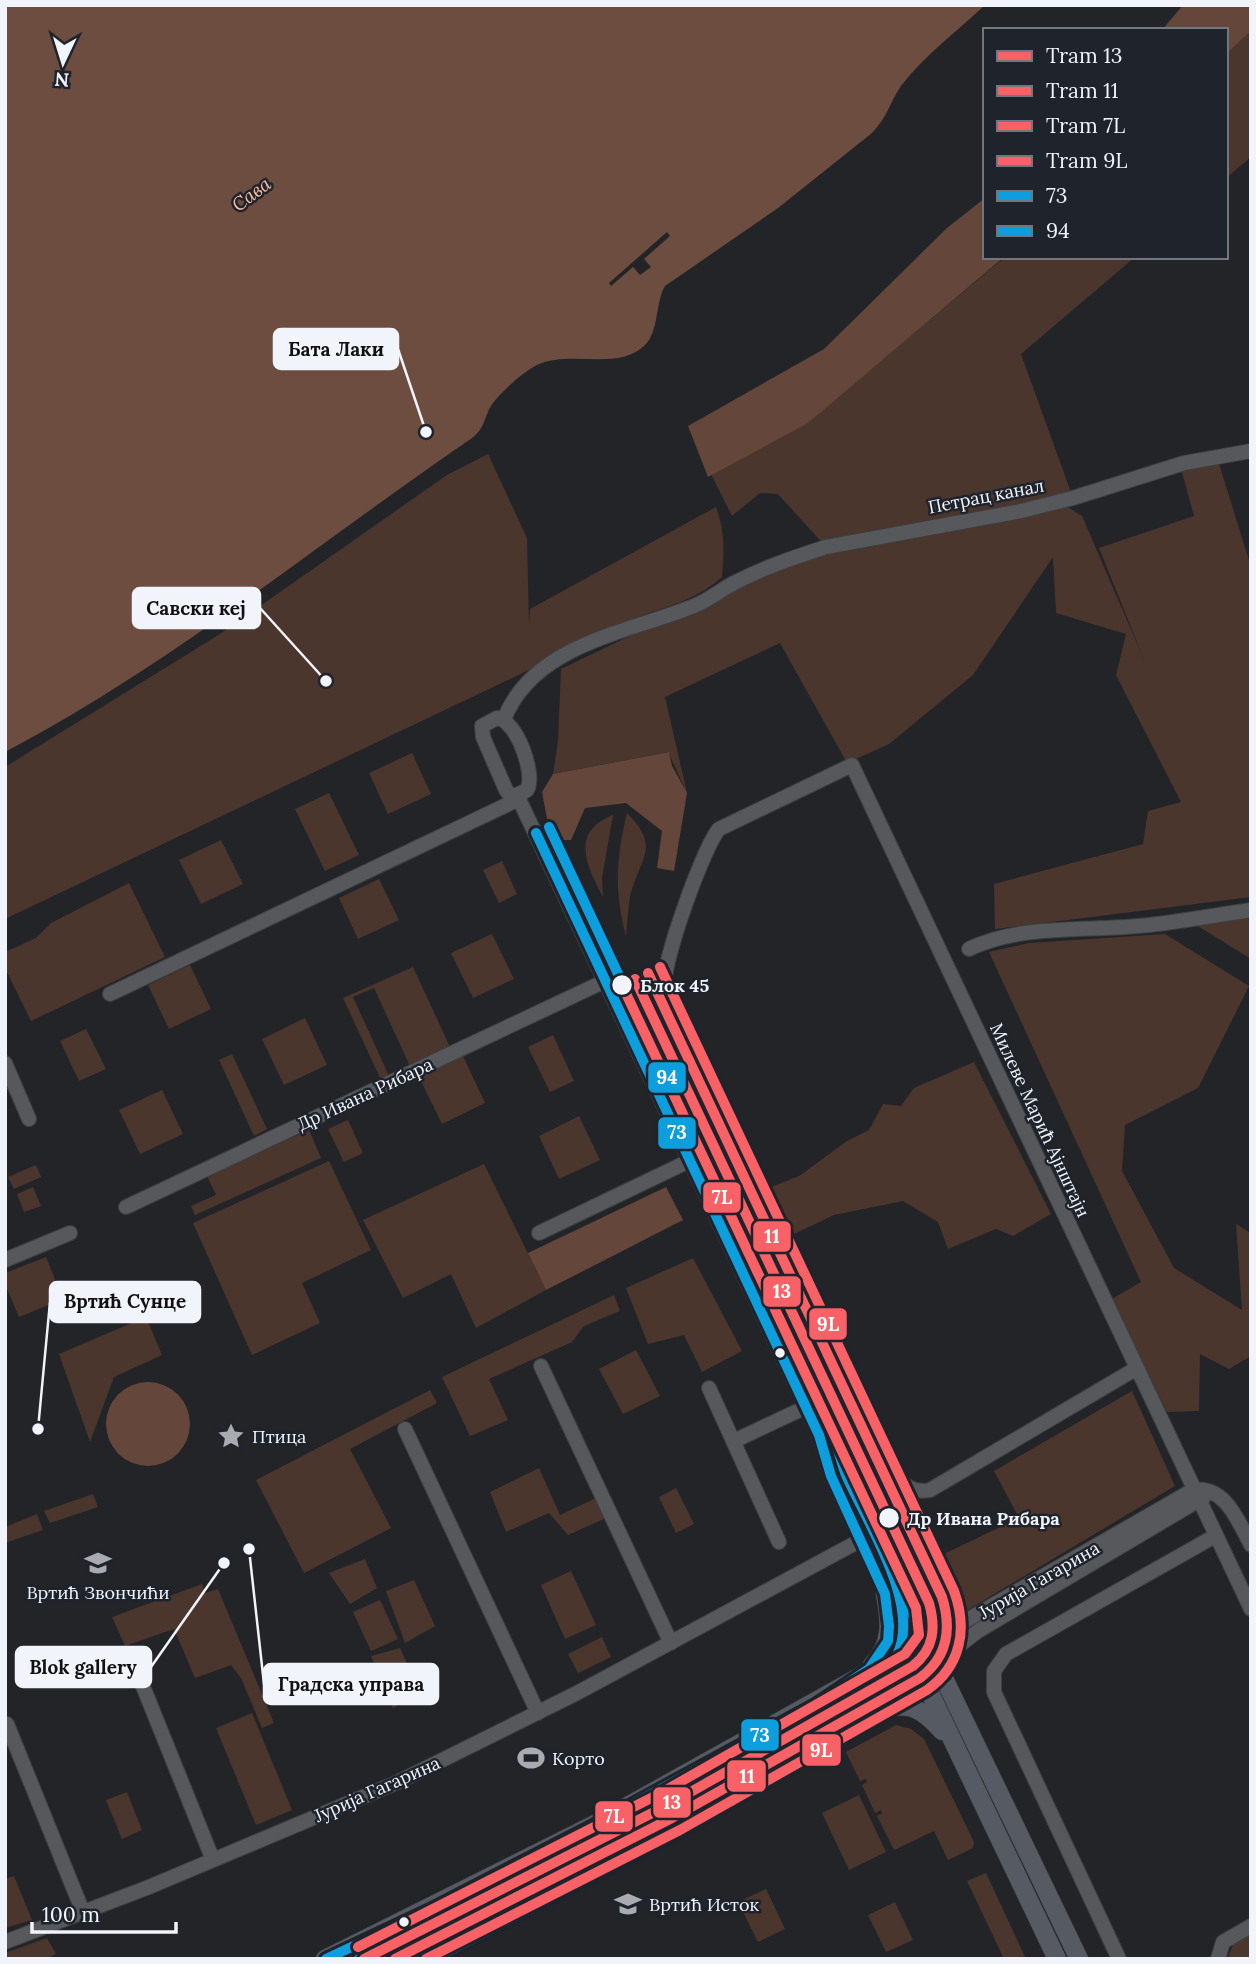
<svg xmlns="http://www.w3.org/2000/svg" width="1256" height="1964" font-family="Lora,serif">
<rect width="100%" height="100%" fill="#222428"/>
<path fill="#4b362e" d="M1251,31V157L1226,178V54Z
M1005,257H1135L1021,354L1073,498L826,547L778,494L760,493L732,516L709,470L808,422Z
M488,454L527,538L529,626L530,609L716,507C725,531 724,552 722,577C697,600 667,606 635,618C598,632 563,650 529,670L5,919V767L220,634L447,475Z
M1217,457L1251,567V897L995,929L994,884L1143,844L1148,811L1181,802L1116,675L1126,634L1056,613L1053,557L973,675L889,744L847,763L780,643L665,697L687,793L668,752L553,774L558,741L561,669L797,556L1066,506L1082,516L1145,662L1099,548L1194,516L1180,465Z
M412,753L431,794L388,814L369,773Z
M329,793L359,855L325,871L295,809Z
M627,813C662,848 639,858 630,897C628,910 627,923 626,936C614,891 616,858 627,813Z
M613,815L602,878L603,897C586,865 570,832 613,815Z
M221,840L243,884L201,904L179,860Z
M502,861L517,894L499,903L483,870Z
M379,879L399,920L358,939L339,898Z
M129,883L165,957L31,1021L5,968V952L36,938L51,923Z
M1251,914V959L1196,925Z
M492,934L514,979L473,998L451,953Z
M1165,934L1249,986L1198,1088L1125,1125L1122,1171L1174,1268L1242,1310L1236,1224L1249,1232L1251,1239V1356L1229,1369L1200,1354L1199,1411L1167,1412L1112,1299L1141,1282L989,952L1029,943Z
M190,965L211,1009L169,1029L148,985Z
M413,967L450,1047L410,1066L374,988L353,997L389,1076L381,1080L343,998Z
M305,1018L327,1065L284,1085L262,1039Z
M644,1019L701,1138L691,1141L636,1023Z
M86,1029L106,1069L79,1081L60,1041Z
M553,1035L574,1081L550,1092L528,1047Z
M232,1054L267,1129L254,1136L219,1060Z
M463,1056L485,1103L442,1124L419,1077Z
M974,1062L1051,1214L1013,1236L996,1229L948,1249L938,1222L903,1201L834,1215L794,1234L771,1187L799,1176L847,1141L869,1130L883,1104L901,1106L914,1088Z
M162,1090L183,1134L140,1154L119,1110Z
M579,1116L600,1160L559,1179L539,1136Z
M348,1120L363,1153L344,1162L328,1129Z
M309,1130L321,1158L195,1215L191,1206L216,1195L207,1176Z
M329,1161L371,1250L302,1283L320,1323L252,1355L193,1223Z
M484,1164L546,1290L476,1328L451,1274L403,1298L363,1220Z
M36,1165L41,1177L14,1189L8,1177Z
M726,1180L804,1345L789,1350L713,1186Z
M33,1187L41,1206L24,1212L17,1194Z
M46,1257L63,1299L19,1317L5,1284V1273Z
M693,1258L742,1351L702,1372L684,1335L648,1344L626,1288Z
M614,1295L620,1311L584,1326L572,1342L489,1379L508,1420L470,1436L442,1377Z
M146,1317L162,1355L114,1377L90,1442L59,1354Z
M636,1350L660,1396L623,1414L599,1369Z
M808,1353L879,1510L867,1512L794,1359Z
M430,1390L437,1403L350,1449L391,1528L304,1573L256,1480Z
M1132,1391L1175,1486L954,1618L946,1616L923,1564L1019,1518L994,1471Z
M539,1468L560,1515L596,1498L604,1519L568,1535L549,1513L506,1532L490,1492Z
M676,1488L694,1524L676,1533L659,1497Z
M93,1494L98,1507L50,1523L44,1511Z
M37,1514L43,1530L5,1543V1527Z
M365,1559L377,1588L350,1604L329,1573Z
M571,1571L596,1625L565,1639L541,1585Z
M414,1580L435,1626L405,1643L386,1591Z
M202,1584L205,1593L218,1589L274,1723L262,1728L241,1678L231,1665L195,1678L174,1629L125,1646L112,1617Z
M380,1600L398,1639L371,1651L353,1612Z
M602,1637L611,1657L578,1673L568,1654Z
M400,1648L420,1691L393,1708L371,1656Z
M252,1713L292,1810L256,1825L216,1728Z
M896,1725L911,1729L924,1739L974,1842L973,1848L948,1860L934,1831L894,1850L877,1816L882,1813L881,1810L875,1813L862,1785L867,1782L866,1779L860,1781L846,1752Z
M127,1792L142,1830L122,1839L106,1800Z
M859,1795L886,1852L849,1870L822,1813Z
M986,1873L1026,1959H1004L967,1881Z
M14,1876L32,1920L5,1928V1879Z
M766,1889L785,1929L758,1942L738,1902Z
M895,1902L913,1940L886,1952L868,1915Z
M1251,1934V1959H1227L1234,1943Z
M47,1938L56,1954L46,1959H5V1953Z"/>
<path fill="#65463a" d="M1183,5H1251V31L1226,54V30H1162Z
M985,198V257H1004L808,423L708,477L688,426L824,349L947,228Z
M669,752L672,766L687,793L674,871L657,868L662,831L626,803L585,808L571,840H551L542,792L553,774Z
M666,1187L683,1220L546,1290L528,1253Z
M106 1424a42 42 0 1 1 84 0a42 42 0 1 1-84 0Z"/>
<path fill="#6e4d41" d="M5,5H985C957,31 924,56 901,86C890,102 887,118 872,133L778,208L665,286C655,303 659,331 645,345C618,372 570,349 537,365C523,372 503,390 493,403C484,415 486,428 472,438C317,544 171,665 5,752Z"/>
<path fill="#222428" d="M667,232L670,236L644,259L651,267L640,275L633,267L611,286L609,283Z"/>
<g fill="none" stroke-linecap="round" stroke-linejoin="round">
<g stroke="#3d4043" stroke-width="16">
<path id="minor" d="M497,718C517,720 536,775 527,790L517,795H510L506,790L483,737L482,726Z
M504,719C534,644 627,633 694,606C709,600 722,589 736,582C765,567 795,557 826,547L1021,511L1073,498L1184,463L1251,451
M517,795L819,1435L831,1476L911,1650
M969,949C1022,923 1091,932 1149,925C1183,921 1217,915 1251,910
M110,994L519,799
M5,1063L29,1119
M126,1207L605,981
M539,1233L737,1138
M5,1260L70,1233
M541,1366L671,1643
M1137,1368L930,1490C911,1494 903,1484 893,1470L665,985C662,962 704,846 719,829L852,765C983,1047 1117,1328 1251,1609
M709,1388L779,1542
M405,1429L538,1713
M734,1441L806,1407
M826,1445L843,1470L927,1643L1193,1490C1225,1485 1238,1521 1251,1545
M134,1664L213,1860
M935,1664L978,1631L1204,1497
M7,1724L83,1912
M5,1942L149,1887L396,1783L577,1693L874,1533
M1119,1959L994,1692V1671L1006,1654L1215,1536
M1218,1959L1223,1942L1251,1926"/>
</g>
<g stroke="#3d4043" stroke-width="19">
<path id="major" d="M872,1665C893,1644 890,1621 885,1594
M917,1666L1057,1959
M871,1711C907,1703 917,1703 942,1731
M325,1959L597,1823L891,1659L927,1643L1079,1959
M402,1959L685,1813L854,1715L935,1664"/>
</g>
<use href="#minor" stroke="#56585c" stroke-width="14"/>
<use href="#major" stroke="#565a62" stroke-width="18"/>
<g stroke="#1e232c" stroke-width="16">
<path id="bus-1" d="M326,1959L432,1909L589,1828L817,1704L869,1669L888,1641L889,1626L885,1594L831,1476L819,1435L536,833
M402,1959L685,1813L935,1664L894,1574"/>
</g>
<g stroke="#1e232c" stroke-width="16">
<path id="bus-2" d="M359,1959L543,1868L843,1705C863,1692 887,1677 897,1655C922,1605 866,1521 846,1475C840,1460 837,1444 832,1429L549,827
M433,1959L692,1825L944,1675L948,1669V1659L907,1568"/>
</g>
<use href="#bus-1" stroke="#0d9ede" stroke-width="10"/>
<use href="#bus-2" stroke="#0d9ede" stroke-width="10"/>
<g stroke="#1e232c" stroke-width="16">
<path id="tram-1" d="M364,1959L666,1806L913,1666C934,1649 936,1628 929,1603L635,979"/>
</g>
<g stroke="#1e232c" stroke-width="16">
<path id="tram-2" d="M395,1959L672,1818L920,1678C948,1657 952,1629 942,1597L648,973"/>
</g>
<g stroke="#1e232c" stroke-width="16">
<path id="tram-3" d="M358,1947L659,1794L905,1654L919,1635L916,1608L622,985"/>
</g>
<g stroke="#1e232c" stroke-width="16">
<path id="tram-4" d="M426,1959L680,1830L927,1690C961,1666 968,1629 954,1591L660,967"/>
</g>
<use href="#tram-1" stroke="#f86165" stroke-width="10"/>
<use href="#tram-2" stroke="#f86165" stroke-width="10"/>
<use href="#tram-3" stroke="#f86165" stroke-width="10"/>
<use href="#tram-4" stroke="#f86165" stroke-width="10"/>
</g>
<defs>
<g id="sight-bare" transform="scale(2.1)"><path d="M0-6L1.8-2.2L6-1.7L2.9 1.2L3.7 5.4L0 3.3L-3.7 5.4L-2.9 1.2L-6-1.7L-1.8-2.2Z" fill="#a9abb1" stroke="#1e232c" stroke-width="2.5" paint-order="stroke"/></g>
<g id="school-bare" transform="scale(2.1)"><path d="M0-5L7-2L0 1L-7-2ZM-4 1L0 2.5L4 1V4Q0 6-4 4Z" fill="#a9abb1" stroke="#1e232c" stroke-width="2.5" paint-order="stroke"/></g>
<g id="stadium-bare" transform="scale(2.1)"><path d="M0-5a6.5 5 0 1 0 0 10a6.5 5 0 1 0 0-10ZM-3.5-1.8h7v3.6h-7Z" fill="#a9abb1" stroke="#1e232c" stroke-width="2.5" paint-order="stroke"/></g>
</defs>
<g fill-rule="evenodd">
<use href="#sight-bare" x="231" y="1436"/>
<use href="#school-bare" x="98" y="1563"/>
<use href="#stadium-bare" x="531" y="1758"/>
<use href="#school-bare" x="628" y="1904"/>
</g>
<g fill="#f1f4fb" stroke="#1e232c" stroke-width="2.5">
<circle cx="622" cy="985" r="11"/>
<circle cx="780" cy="1353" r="6"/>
<circle cx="889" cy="1518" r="11"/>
<circle cx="404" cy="1922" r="6"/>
</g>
<g text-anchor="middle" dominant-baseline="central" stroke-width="5" stroke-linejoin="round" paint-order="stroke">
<g font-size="18" fill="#f1f4fb" stroke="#1e232c">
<text transform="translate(986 496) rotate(-11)">Петрац канал</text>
<text transform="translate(365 1094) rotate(-25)">Др Ивана Рибара</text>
<text transform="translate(1040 1120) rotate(65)">Милеве Марић Ајнштајн</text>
<text transform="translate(1039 1580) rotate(-30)">Јурија Гагарина</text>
<text transform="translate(377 1789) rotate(-24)">Јурија Гагарина</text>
</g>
<g font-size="18" font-weight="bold" fill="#f1f4fb" stroke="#1e232c" text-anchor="start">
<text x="640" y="985">Блок 45</text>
<text x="907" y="1518">Др Ивана Рибара</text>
</g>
<g font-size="18" fill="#f1f4fb" stroke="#1e232c" text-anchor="start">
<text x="252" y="1436">Птица</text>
<text x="98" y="1592" text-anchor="middle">Вртић Звончићи</text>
<text x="552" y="1758">Корто</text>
<text x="649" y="1904">Вртић Исток</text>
</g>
<g font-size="19" font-style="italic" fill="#febea3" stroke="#1e232c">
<text transform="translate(251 194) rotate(-37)">Сава</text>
</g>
</g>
<path fill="none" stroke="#f1f4fb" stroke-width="2.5" d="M426 432L398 349M326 681L260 608M38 1429L50 1302M224 1563L151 1667M249 1549L264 1684"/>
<g fill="#f1f4fb" stroke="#1e232c" stroke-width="2.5">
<circle cx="426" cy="432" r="7"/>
<circle cx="326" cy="681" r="7"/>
<circle cx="38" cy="1429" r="7"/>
<circle cx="224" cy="1563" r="7"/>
<circle cx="249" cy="1549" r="7"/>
</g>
<g fill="#f1f4fb" stroke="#f1f4fb" stroke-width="2.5">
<rect x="274" y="329" width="124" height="40" rx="7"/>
<rect x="133" y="588" width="127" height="40" rx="7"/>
<rect x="50" y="1282" width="150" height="40" rx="7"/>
<rect x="16" y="1647" width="135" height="40" rx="7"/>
<rect x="264" y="1664" width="174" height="40" rx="7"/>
</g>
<g font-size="19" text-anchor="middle" font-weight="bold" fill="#111">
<text x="336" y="356">Бата Лаки</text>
<text x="196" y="615">Савски кеј</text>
<text x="125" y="1308">Вртић Сунце</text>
<text x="83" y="1674">Blok gallery</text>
<text x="351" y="1691">Градска управа</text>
</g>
<g stroke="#1e232c" stroke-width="2.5">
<rect x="647" y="1061" width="40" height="33" rx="7" fill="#0d9ede"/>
<rect x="657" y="1116" width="40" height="34" rx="7" fill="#0d9ede"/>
<rect x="702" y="1181" width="40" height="33" rx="7" fill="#f86165"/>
<rect x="752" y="1220" width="40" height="33" rx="7" fill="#f86165"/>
<rect x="762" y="1275" width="40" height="33" rx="7" fill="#f86165"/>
<rect x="808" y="1307" width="40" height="34" rx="7" fill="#f86165"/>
<rect x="740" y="1718" width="40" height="34" rx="7" fill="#0d9ede"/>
<rect x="801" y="1733" width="41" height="34" rx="7" fill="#f86165"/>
<rect x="726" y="1759" width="41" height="34" rx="7" fill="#f86165"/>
<rect x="652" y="1786" width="40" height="33" rx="7" fill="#f86165"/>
<rect x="594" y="1800" width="40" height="33" rx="7" fill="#f86165"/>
</g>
<g font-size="19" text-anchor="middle" font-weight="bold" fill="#fff">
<text x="667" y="1084">94</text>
<text x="677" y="1139">73</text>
<text x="722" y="1204">7L</text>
<text x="772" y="1243">11</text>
<text x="782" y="1298">13</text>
<text x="828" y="1331">9L</text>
<text x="760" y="1742">73</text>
<text x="821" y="1757">9L</text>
<text x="747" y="1783">11</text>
<text x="672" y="1809">13</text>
<text x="614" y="1823">7L</text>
</g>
<rect width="1256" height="1964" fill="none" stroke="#f1f4fb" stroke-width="14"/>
<rect x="983" y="28" width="245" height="231" fill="#1e232c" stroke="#72777f" stroke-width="2"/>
<rect x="997" y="51" width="35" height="10" fill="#f86165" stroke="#72777f" stroke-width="2"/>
<text x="1046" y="63" font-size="21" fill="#f1f4fb">Tram 13</text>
<rect x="997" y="86" width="35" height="10" fill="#f86165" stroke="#72777f" stroke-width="2"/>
<text x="1046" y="98" font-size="21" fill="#f1f4fb">Tram 11</text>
<rect x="997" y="121" width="35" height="10" fill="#f86165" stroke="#72777f" stroke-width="2"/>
<text x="1046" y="133" font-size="21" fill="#f1f4fb">Tram 7L</text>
<rect x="997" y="156" width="35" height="10" fill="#f86165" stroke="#72777f" stroke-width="2"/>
<text x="1046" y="168" font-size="21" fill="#f1f4fb">Tram 9L</text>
<rect x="997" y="191" width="35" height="10" fill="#0d9ede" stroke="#72777f" stroke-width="2"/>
<text x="1046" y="203" font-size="21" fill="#f1f4fb">73</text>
<rect x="997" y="226" width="35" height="10" fill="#0d9ede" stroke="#72777f" stroke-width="2"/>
<text x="1046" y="238" font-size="21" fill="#f1f4fb">94</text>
<g transform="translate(63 63) rotate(184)" stroke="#1e232c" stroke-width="5" paint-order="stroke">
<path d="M0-5L12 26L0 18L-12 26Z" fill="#f1f4fb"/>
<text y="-10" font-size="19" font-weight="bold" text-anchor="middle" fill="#f1f4fb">N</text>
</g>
<path d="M32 1922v10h144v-10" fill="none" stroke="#f1f4fb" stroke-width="3.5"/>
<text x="42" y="1922" font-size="21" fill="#f1f4fb" stroke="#1e232c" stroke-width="5" paint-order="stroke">100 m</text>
</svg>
